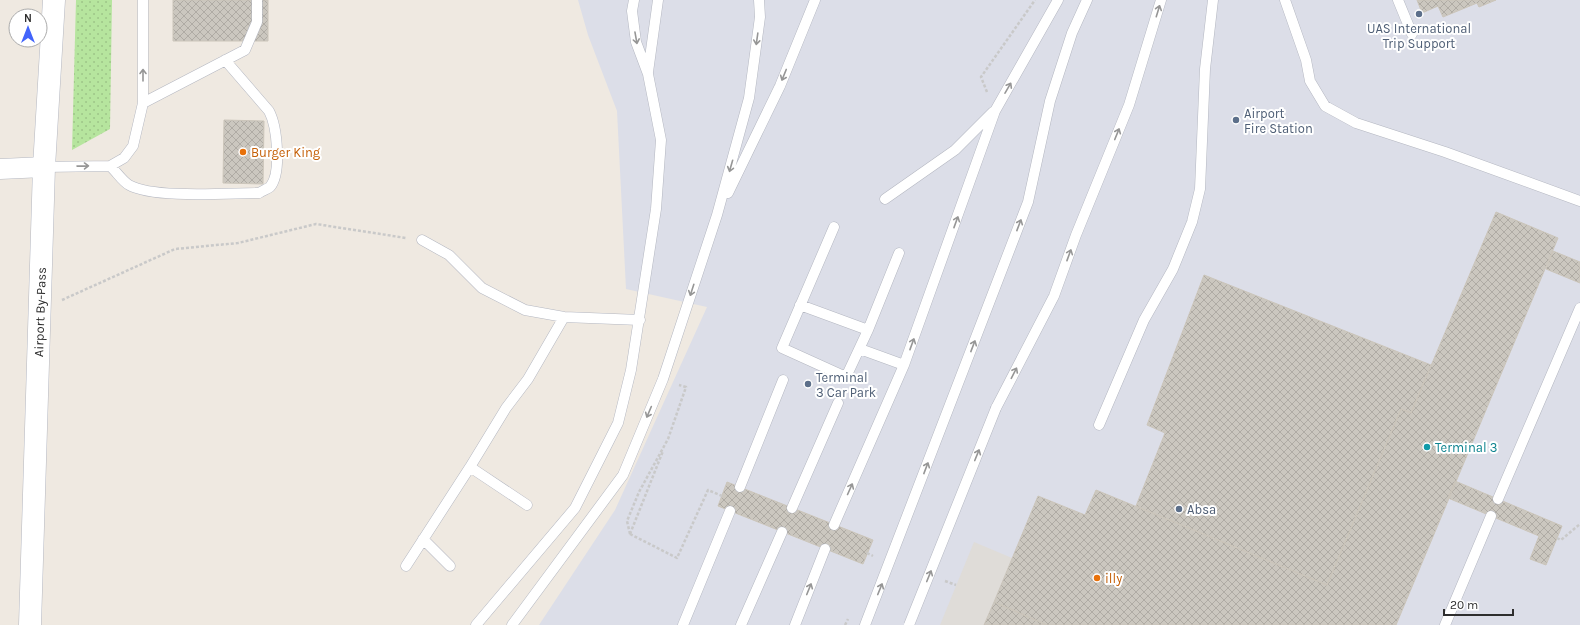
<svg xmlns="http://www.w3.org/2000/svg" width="1580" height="625" font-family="Karla,sans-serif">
<defs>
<pattern id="grass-dots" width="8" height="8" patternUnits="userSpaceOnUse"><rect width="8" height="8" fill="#b6e59e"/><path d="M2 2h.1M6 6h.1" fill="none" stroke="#9dc588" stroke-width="1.8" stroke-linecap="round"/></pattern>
<pattern id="building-cross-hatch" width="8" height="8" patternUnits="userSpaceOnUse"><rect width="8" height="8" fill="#cbc7bf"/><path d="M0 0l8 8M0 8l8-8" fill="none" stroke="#afaba4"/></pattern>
</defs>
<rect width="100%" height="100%" fill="#efe9e1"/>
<path fill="#dcdee8" d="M578,0H1580V625H539L615,510L707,307L626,289L617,111L588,35Z"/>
<path fill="url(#grass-dots)" d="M76,0H112L110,129L72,150Z"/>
<path fill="#dfdcd8" d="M974,542L1012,558L984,625H940Z"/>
<path fill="url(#building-cross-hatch)" stroke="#cbc5ba" d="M173,0H268V41H173Z
M1417,0H1496L1479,7L1477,3L1443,17L1438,6L1422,13Z
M224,120L264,121L263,184L223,183Z
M1496,212L1558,238L1396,625H1047L994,602L1038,496L1085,515L1096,490L1327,585L1401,409L1411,413Z
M1553,251L1580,262V283L1546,269Z
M1204,275L1431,365L1411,413L1401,409L1327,585L1136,506L1165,433L1147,425Z
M1455,481L1562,526L1546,565L1530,559L1539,536L1448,498Z
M727,482L873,540L863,564L718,506Z
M994,602L1047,625H984Z"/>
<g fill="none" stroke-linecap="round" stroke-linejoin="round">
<g stroke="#b4b7c1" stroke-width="11">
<path id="lane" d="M1285,0L1306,60L1310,81L1325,106L1356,123L1445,152L1580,201
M1398,0L1412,34
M648,72L658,0
M143,103L245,50L257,22V0
M110,166C116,171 122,181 129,185C154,199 229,193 259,193C262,191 267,189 270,187C282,173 277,126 269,111L225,60
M44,167L110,166L124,158L133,146L143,103V0
M728,193L780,86L815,0
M885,199L955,150L993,112
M834,227L782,348L846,377L868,330L899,253
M422,240L449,255L482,288L525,310L564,317L640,320
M800,305L868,330
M860,349L904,365
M996,408L1054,296L1076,235L1129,105L1161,0
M1099,425L1144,320L1173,269L1192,222L1200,189L1205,69L1213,0
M470,467L527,505
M740,487L783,380
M1498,499L1580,308
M792,508L838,403
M834,525L904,365L995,111L1058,0
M423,539L450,566
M406,566L470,467L506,408L528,379L564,317
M476,625L575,508L618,423L631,370L656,209L661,140L648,74L636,42L632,11L634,0
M512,625L623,475L663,379L717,215L749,98L760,17L759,0
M683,625L730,511
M741,625L782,532
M795,625L825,549
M865,625L1028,202L1050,101L1072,33L1087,0
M1445,625L1491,516"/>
</g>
<g stroke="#b4b7c1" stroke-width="21">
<path id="street" d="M0,169L44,167"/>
</g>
<g stroke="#b4b7c1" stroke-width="23">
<path id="secondary" d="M30,625L44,167L54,0"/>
</g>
<path stroke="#c9c9c9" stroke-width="2.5" stroke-dasharray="3 2" stroke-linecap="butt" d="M987,92L981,77L1035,0
M62,300L175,249L238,243L316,224L406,238
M630,534L627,521L639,492L668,439L686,387L679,385
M630,534L677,558L708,490L722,496
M630,534L663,451
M1557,538L1561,540L1580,524
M867,553L873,556
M945,581L956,585
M845,625L848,619"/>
<use href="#lane" stroke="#fff" stroke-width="10"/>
<use href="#street" stroke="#fff" stroke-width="20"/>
<use href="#secondary" stroke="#fff" stroke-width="22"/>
<g stroke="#b4b7c1" stroke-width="11" stroke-linecap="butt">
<path id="lane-bridge" d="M909,625L996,408"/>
</g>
<use href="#lane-bridge" stroke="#fff" stroke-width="10"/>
</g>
<defs><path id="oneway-shaft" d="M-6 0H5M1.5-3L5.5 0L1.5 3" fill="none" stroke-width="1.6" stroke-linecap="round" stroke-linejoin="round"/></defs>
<g stroke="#969696">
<use href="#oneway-shaft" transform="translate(1158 11) rotate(-73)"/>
<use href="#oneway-shaft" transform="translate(636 38) rotate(80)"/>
<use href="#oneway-shaft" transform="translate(757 39) rotate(98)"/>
<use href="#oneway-shaft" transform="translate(143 75) rotate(-90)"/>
<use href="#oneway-shaft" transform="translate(784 75) rotate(112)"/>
<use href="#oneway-shaft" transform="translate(1008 88) rotate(-60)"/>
<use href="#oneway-shaft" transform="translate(1117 134) rotate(-68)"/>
<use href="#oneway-shaft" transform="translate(83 166) rotate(-1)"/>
<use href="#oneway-shaft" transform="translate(731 166) rotate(106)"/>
<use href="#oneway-shaft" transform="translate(956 222) rotate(-70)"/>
<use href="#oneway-shaft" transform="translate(1019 225) rotate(-69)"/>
<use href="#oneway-shaft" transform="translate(1069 255) rotate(-70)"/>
<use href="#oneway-shaft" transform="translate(692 290) rotate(108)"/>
<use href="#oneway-shaft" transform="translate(912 344) rotate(-70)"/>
<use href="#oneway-shaft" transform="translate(973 346) rotate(-69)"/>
<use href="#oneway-shaft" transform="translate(1014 373) rotate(-63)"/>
<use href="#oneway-shaft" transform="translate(649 412) rotate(113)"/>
<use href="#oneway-shaft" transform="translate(977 455) rotate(-68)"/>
<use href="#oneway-shaft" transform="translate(926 468) rotate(-69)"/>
<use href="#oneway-shaft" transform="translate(850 489) rotate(-66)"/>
<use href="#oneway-shaft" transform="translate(929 576) rotate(-68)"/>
<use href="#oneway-shaft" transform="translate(809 589) rotate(-68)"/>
<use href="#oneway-shaft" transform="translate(880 589) rotate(-68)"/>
</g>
<g fill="#5c6f8a" stroke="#fff" stroke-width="1.5">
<circle cx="1419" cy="14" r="4"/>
<circle cx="1236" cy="120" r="4"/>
<circle cx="808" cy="384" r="4"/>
<circle cx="1179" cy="509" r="4"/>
</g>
<g fill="#e8710a" stroke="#fff" stroke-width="1.5">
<circle cx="243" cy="152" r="4"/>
<circle cx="1097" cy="578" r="4"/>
</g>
<circle fill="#0f9aa8" stroke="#fff" stroke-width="1.5" cx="1427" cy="447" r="4"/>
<g text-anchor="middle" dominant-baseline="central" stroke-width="4" stroke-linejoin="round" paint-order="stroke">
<g font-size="13" fill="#4e5e75" stroke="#fff" text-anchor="start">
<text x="1419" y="28" text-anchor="middle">UAS International<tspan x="1419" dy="15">Trip Support</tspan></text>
<text x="1244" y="113">Airport<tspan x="1244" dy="15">Fire Station</tspan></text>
<text x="816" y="377">Terminal<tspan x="816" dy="15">3 Car Park</tspan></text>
<text x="1187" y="509">Absa</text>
</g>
<g font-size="13" fill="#c56008" stroke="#fff" text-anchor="start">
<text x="251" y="152">Burger King</text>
<text x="1105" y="578">illy</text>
</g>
<g font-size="13" fill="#2e2e2e" stroke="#fff">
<text transform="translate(40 312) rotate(-88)">Airport By-Pass</text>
</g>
<g font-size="13" fill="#0d838f" stroke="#fff" text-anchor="start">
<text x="1435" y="447">Terminal 3</text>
</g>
</g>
<g transform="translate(28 28)"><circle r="19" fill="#ffffff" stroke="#ababab"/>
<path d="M0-3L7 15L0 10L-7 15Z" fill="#4264fb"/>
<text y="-6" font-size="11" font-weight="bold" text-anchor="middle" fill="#2e2e2e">N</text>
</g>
<path d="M1444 609v6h69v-6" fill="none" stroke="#2e2e2e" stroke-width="2"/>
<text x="1450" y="609" font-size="12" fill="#2e2e2e" stroke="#ffffff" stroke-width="3" paint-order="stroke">20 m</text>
</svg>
